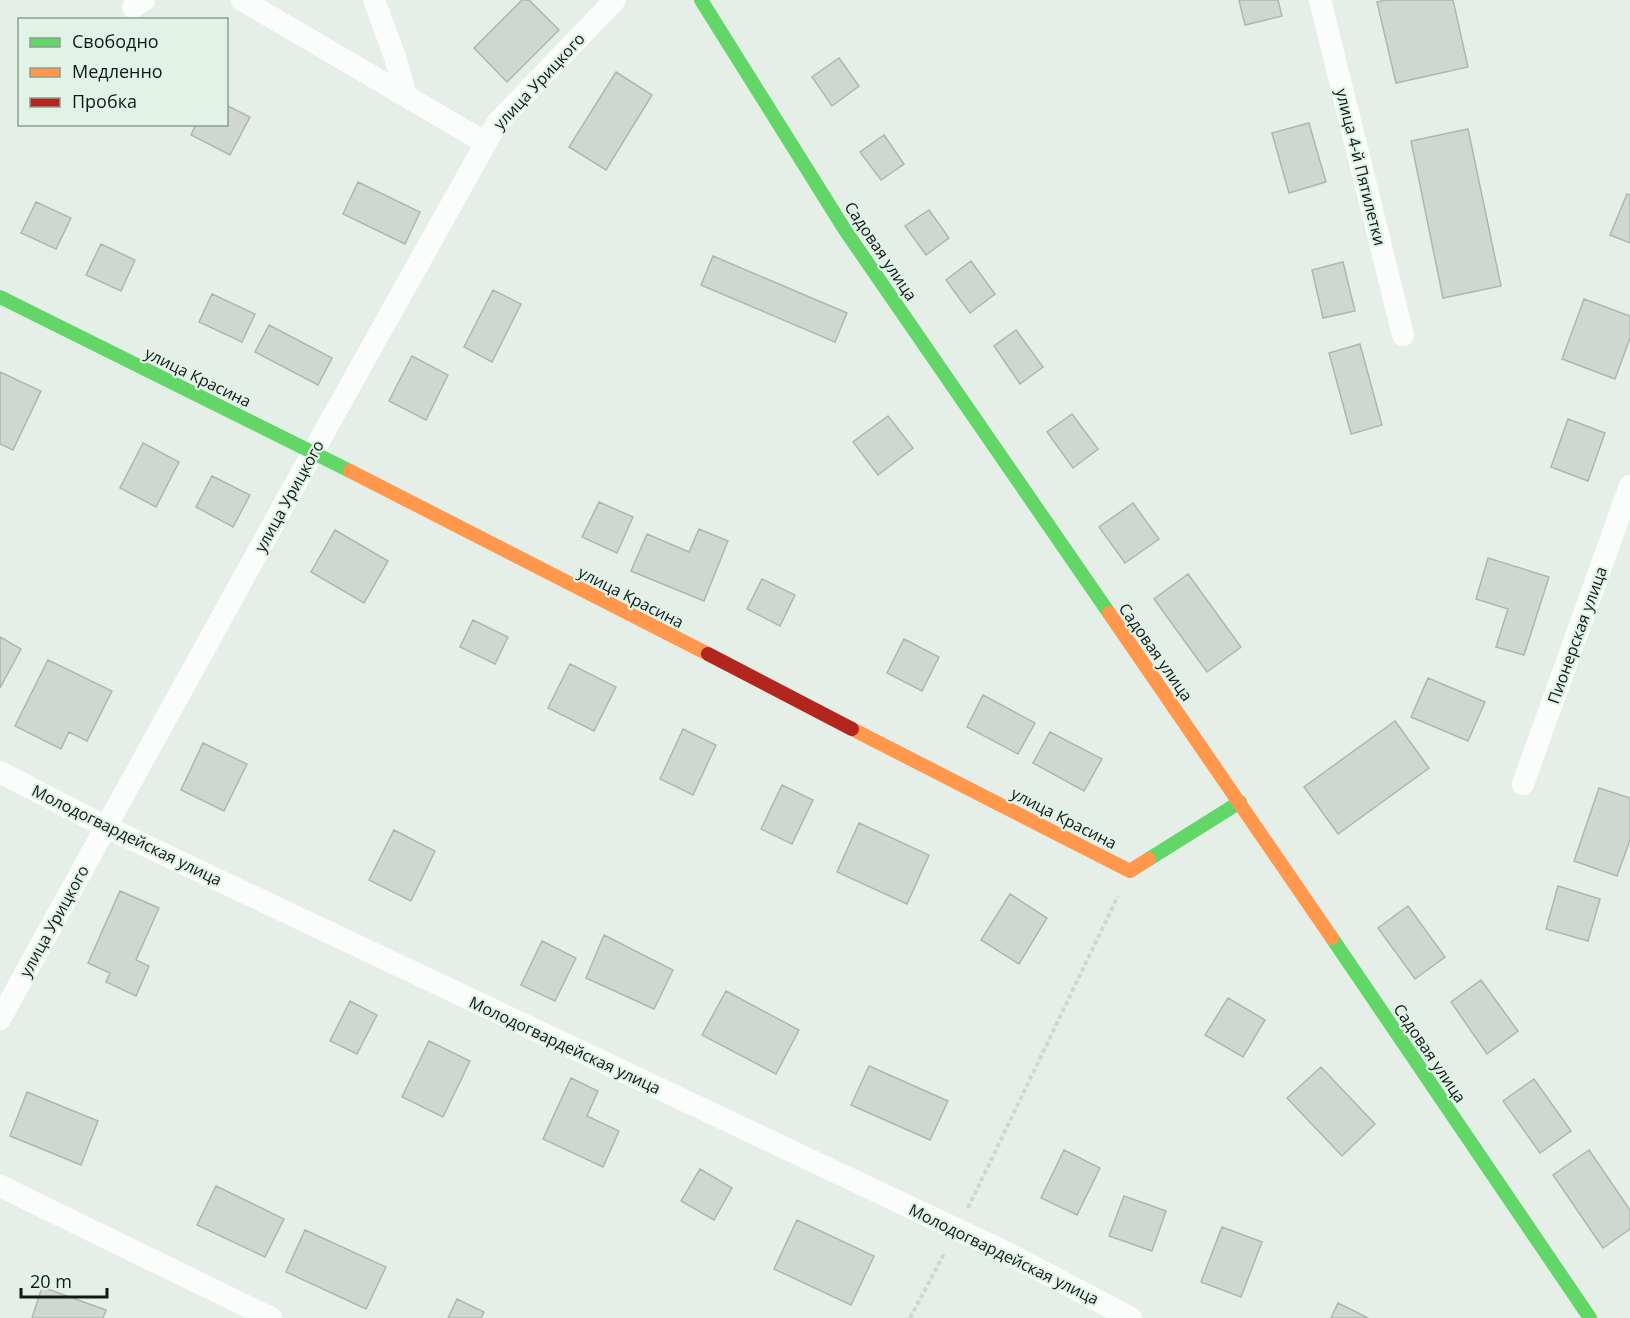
<svg xmlns="http://www.w3.org/2000/svg" width="1630" height="1318" font-family="'Open Sans',sans-serif">
<rect width="100%" height="100%" fill="#e5efe8"/>
<path fill="#d0d7d2" stroke="#aeb6b0" stroke-width="1.5" d="M522,0H529L559,30L507,82L474,48Z
M1239,0H1278L1282,16L1245,25Z
M1385,0H1453L1468,67L1396,83L1377,2Z
M839,58L859,86L832,106L812,77Z
M616,72L652,95L606,170L569,147Z
M226,105L250,117L230,155L191,135L196,124H226Z
M1309,123L1326,182L1289,193L1272,133Z
M1468,129L1501,286L1443,298L1411,141Z
M884,135L904,164L881,180L860,152Z
M358,182L420,212L405,244L343,214Z
M1627,194L1630,195V243L1610,235Z
M36,202L71,218L56,249L21,233Z
M929,210L949,238L926,255L905,226Z
M101,244L135,260L121,291L86,275Z
M713,256L847,313L835,342L701,285Z
M971,261L995,294L970,313L946,280Z
M1343,262L1355,311L1323,318L1312,270Z
M493,290L521,304L492,362L464,347Z
M212,294L255,314L242,342L199,322Z
M1584,299L1630,316V338L1615,379L1562,359Z
M269,325L332,358L318,385L255,352Z
M1016,330L1043,367L1020,384L994,346Z
M1360,344L1382,425L1351,434L1329,353Z
M412,356L448,375L426,420L389,401Z
M0,372L41,391L13,450L0,444Z
M1072,414L1098,449L1073,468L1047,432Z
M888,416L913,448L878,475L853,442Z
M1568,419L1605,433L1588,481L1551,467Z
M143,443L179,462L156,507L120,488Z
M212,476L250,495L233,527L196,507Z
M599,502L633,517L617,553L582,537Z
M1133,503L1159,539L1125,563L1099,527Z
M699,529L728,541L704,601L631,571L647,534L689,552Z
M335,530L388,561L364,603L311,572Z
M1488,558L1549,577L1524,655L1496,647L1508,609L1476,599Z
M1188,574L1241,647L1207,672L1154,599Z
M762,579L795,595L780,626L747,609Z
M473,620L508,637L495,664L460,647Z
M0,637L21,649L0,688Z
M904,639L939,657L922,691L887,673Z
M48,660L112,691L87,741L69,732L61,749L15,726Z
M570,664L616,687L594,731L548,708Z
M1428,678L1485,702L1468,741L1411,717Z
M983,695L1035,723L1018,754L967,727Z
M1395,721L1429,768L1338,834L1304,787Z
M683,729L716,745L693,795L660,779Z
M1050,732L1102,759L1084,791L1033,763Z
M203,743L247,764L224,811L181,790Z
M782,785L813,800L792,844L761,829Z
M1599,788L1630,798V840L1617,876L1574,861Z
M859,823L929,855L907,904L837,872Z
M394,830L435,851L411,901L369,880Z
M1558,886L1600,899L1588,941L1546,929Z
M120,891L159,908L136,960L149,966L136,996L106,982L110,973L88,963Z
M1010,894L1047,918L1019,964L981,940Z
M1408,906L1445,957L1415,979L1378,928Z
M604,935L673,970L654,1009L586,978Z
M542,941L576,958L555,1001L521,985Z
M1481,980L1518,1031L1487,1054L1451,1002Z
M726,991L799,1030L776,1074L702,1035Z
M1228,998L1265,1020L1243,1057L1205,1035Z
M350,1001L377,1015L357,1054L330,1041Z
M429,1041L470,1061L443,1117L402,1097Z
M869,1066L948,1101L930,1140L851,1105Z
M1321,1067L1375,1124L1342,1156L1287,1098Z
M571,1078L598,1091L587,1116L619,1131L603,1167L543,1139Z
M1534,1079L1571,1131L1540,1153L1503,1101Z
M27,1092L98,1121L81,1165L10,1136Z
M1064,1150L1100,1168L1077,1215L1041,1198Z
M1589,1150L1630,1210V1229L1603,1248L1553,1175Z
M700,1169L732,1188L714,1220L681,1201Z
M216,1186L284,1219L265,1257L197,1225Z
M1124,1196L1166,1211L1152,1251L1109,1236Z
M797,1220L874,1256L851,1305L774,1269Z
M1222,1227L1262,1242L1241,1297L1201,1282Z
M305,1230L386,1267L366,1309L286,1272Z
M42,1287L106,1310L103,1318H32Z
M457,1299L484,1312L481,1318H448Z
M1338,1303L1368,1318H1331Z"/>
<g fill="none" stroke-linecap="round" stroke-linejoin="round">
<path stroke="#d2d5d3" stroke-width="4" stroke-dasharray="4.5 3" stroke-linecap="butt" d="M968,1208L1118,896
M910,1318L945,1252"/>
<path stroke="#fbfdfc" stroke-width="22" d="M242,0L486,143
M374,0L395,57L406,96
M1320,0L1403,335
M133,7L144,0
M0,772L106,827L1007,1253L1131,1318
M1523,784L1630,486
M0,1019L313,452L497,123L615,0
M0,1186L271,1318"/>
<path stroke="#63d668" stroke-width="14" d="M701,0L845,230L1109,613
M0,297L350,471
M1149,859L1240,802
M1332,938L1590,1318"/>
<path stroke="#ff974d" stroke-width="14" d="M350,471L708,654
M1109,613L1332,938
M852,729L1130,871L1149,859"/>
<path stroke="#b3261e" stroke-width="14" d="M708,654L852,729"/>
</g>
<g text-anchor="middle" dominant-baseline="central" stroke-width="4.5" stroke-linejoin="round" paint-order="stroke">
<g font-size="16" fill="#121915" stroke="#e1f3e7">
<text transform="translate(539 81) rotate(-47)">улица Урицкого</text>
<text transform="translate(1361 167) rotate(76)">улица 4-й Пятилетки</text>
<text transform="translate(881 251) rotate(56)">Садовая улица</text>
<text transform="translate(198 377) rotate(26)">улица Красина</text>
<text transform="translate(289 496) rotate(-61)">улица Урицкого</text>
<text transform="translate(631 597) rotate(27)">улица Красина</text>
<text transform="translate(1577 635) rotate(-70)">Пионерская улица</text>
<text transform="translate(1156 652) rotate(55)">Садовая улица</text>
<text transform="translate(1064 818) rotate(27)">улица Красина</text>
<text transform="translate(127 835) rotate(26)">Молодогвардейская улица</text>
<text transform="translate(54 921) rotate(-61)">улица Урицкого</text>
<text transform="translate(565 1045) rotate(25)">Молодогвардейская улица</text>
<text transform="translate(1430 1053) rotate(56)">Садовая улица</text>
<text transform="translate(1004 1254) rotate(26)">Молодогвардейская улица</text>
</g>
</g>
<rect x="18" y="18" width="210" height="108" fill="#e1f3e7" stroke="#8e9c93" stroke-width="1.5"/>
<rect x="30" y="38" width="30" height="9" fill="#63d668" stroke="#8e9c93" stroke-width="1.5"/>
<text x="72" y="48" font-size="18" fill="#121915">Свободно</text>
<rect x="30" y="68" width="30" height="9" fill="#ff974d" stroke="#8e9c93" stroke-width="1.5"/>
<text x="72" y="78" font-size="18" fill="#121915">Медленно</text>
<rect x="30" y="98" width="30" height="9" fill="#b3261e" stroke="#8e9c93" stroke-width="1.5"/>
<text x="72" y="108" font-size="18" fill="#121915">Пробка</text>
<path d="M21 1288v9h86v-9" fill="none" stroke="#121915" stroke-width="3"/>
<text x="30" y="1288" font-size="18" fill="#121915" stroke="#e1f3e7" stroke-width="4.5" paint-order="stroke">20 m</text>
</svg>
